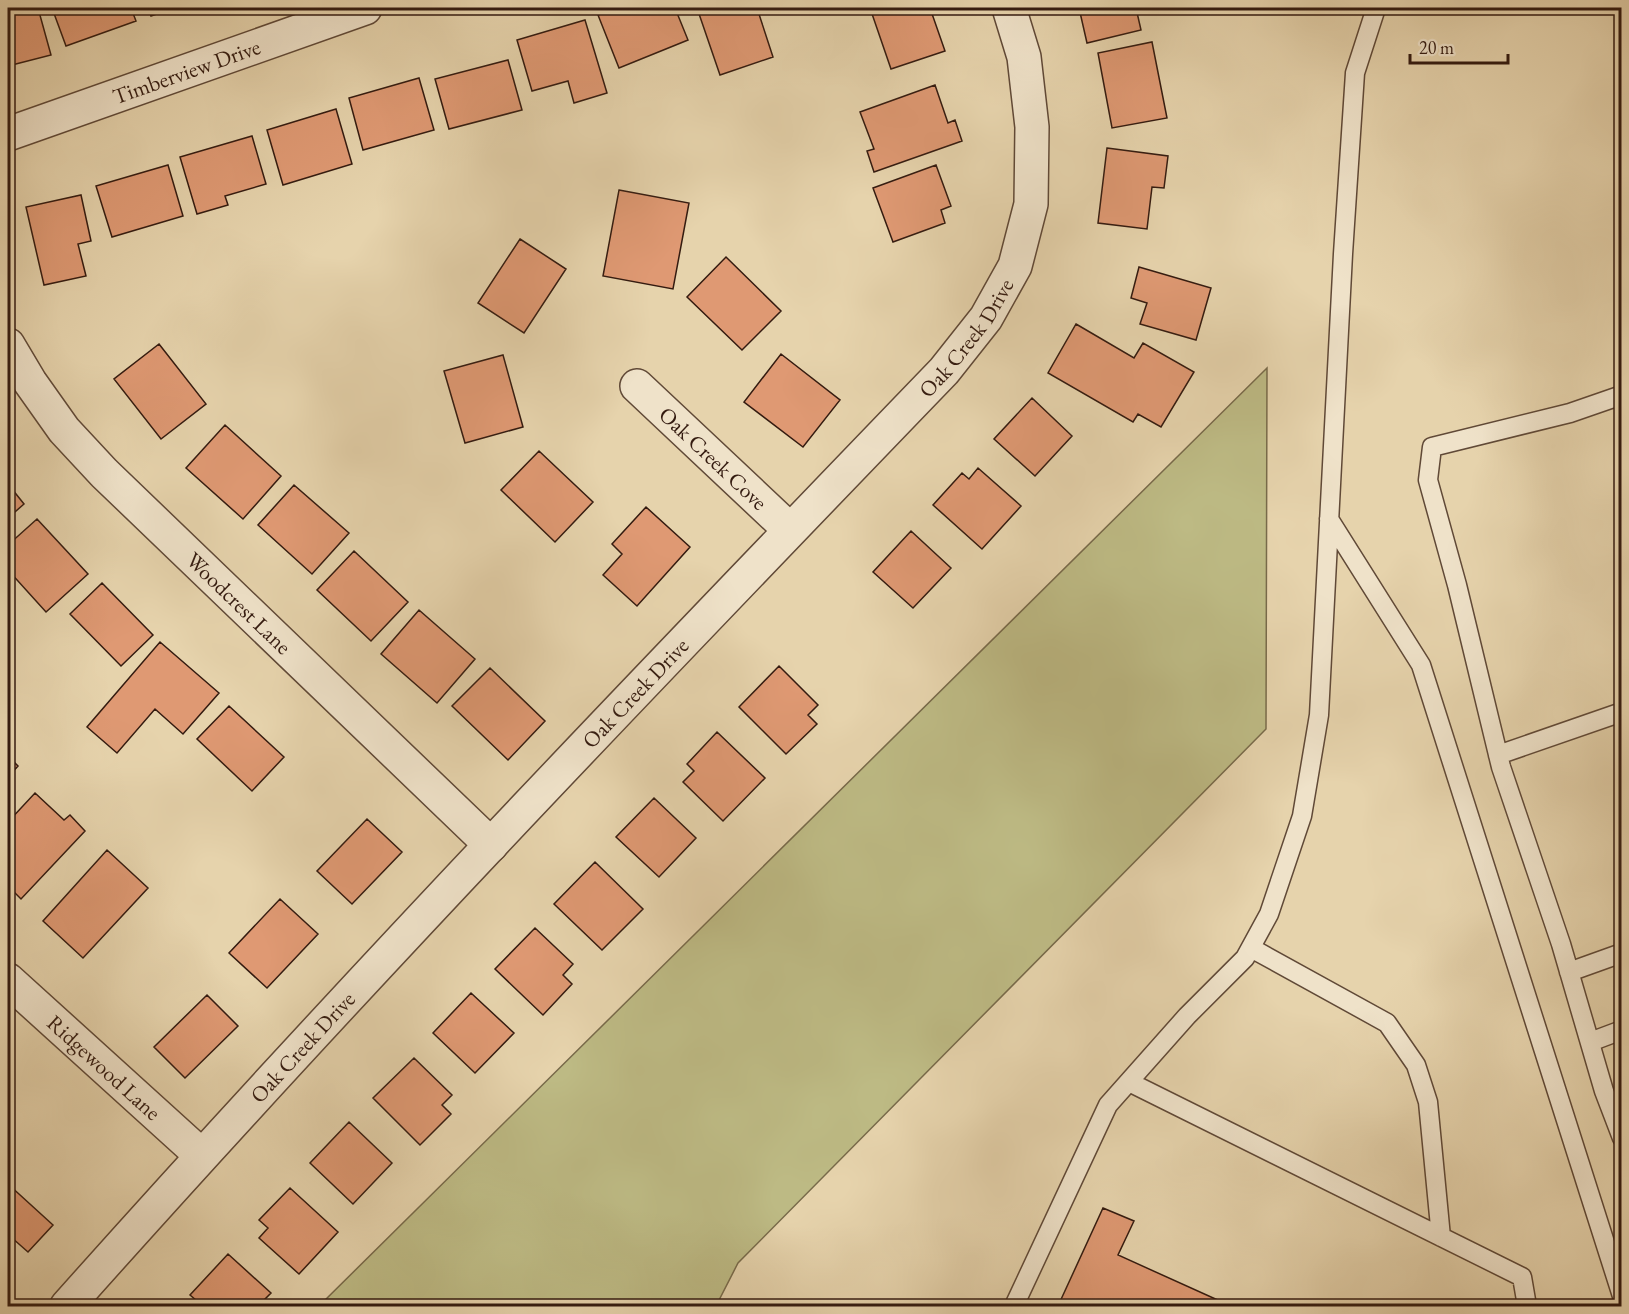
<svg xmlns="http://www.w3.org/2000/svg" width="1629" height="1314" font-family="'EB Garamond',serif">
<rect width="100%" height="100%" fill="#e6d3ac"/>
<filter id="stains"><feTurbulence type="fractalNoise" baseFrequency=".00333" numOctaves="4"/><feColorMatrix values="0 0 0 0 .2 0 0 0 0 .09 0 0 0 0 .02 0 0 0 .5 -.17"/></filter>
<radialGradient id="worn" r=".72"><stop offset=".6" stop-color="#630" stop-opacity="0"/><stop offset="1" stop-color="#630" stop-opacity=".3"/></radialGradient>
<path fill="#bdba84" stroke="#786a4a" stroke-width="1.5" d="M1267,368L1266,729L738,1263L716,1306H319Z"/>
<path fill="#df9973" stroke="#341b10" stroke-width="1.5" d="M8,8H38L51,55L8,66Z
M52,8H131L136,21L66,46Z
M148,8H174L151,16Z
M618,8H675L688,40L619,68L598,15Z
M697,8H757L773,57L720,75Z
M870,8H930L945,51L891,69Z
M1079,8H1136L1141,30L1087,43Z
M585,20L607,93L574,103L568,81L532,91L517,40Z
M1152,42L1167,118L1112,128L1098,53Z
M508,60L522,110L449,129L435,79Z
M419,78L434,130L363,150L349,98Z
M935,85L948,123L955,120L962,141L874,172L867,151L874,149L860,112Z
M336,109L352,164L283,185L267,130Z
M252,136L266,184L225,196L228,205L197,214L180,157Z
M1107,148L1168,156L1164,188L1152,187L1147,229L1098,223Z
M168,165L183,216L112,237L96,186Z
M936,165L951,206L941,210L945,223L893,242L873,188Z
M619,190L689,203L673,289L603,276Z
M81,195L91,241L78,244L86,276L44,285L26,207Z
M520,239L566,269L524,333L478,303Z
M726,257L781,311L742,350L687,297Z
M1139,267L1211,288L1196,340L1140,324L1147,303L1131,298Z
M1076,324L1134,358L1143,343L1194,372L1161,427L1138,414L1133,422L1048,373Z
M159,344L206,404L161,439L114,379Z
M781,354L840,400L803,447L744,402Z
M503,355L523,427L465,443L444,371Z
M1032,398L1072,436L1035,476L994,439Z
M225,425L281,476L243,519L186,468Z
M539,451L593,502L555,542L501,490Z
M978,468L1021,506L982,549L933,505L962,473L969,479Z
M8,484L24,504L8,518Z
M294,485L349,533L312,574L258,525Z
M646,507L690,547L637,606L603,575L622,554L612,544Z
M37,519L88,574L46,612L8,570V545Z
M911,531L951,568L913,608L873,572Z
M354,551L408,602L371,641L317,590Z
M102,583L153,635L121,666L70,614Z
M419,610L475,659L437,703L381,654Z
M160,642L219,693L183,734L155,709L117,753L87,727Z
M779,666L818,705L808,715L817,724L786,754L739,707Z
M490,668L545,721L508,760L452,706Z
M229,706L284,757L252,791L197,739Z
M717,732L765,778L723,821L683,782L694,771L687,764Z
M8,756L18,766L8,777Z
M35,793L64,820L70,815L85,831L21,899L8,886V822Z
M654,798L696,838L659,877L616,837Z
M367,819L402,852L352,904L317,871Z
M107,850L148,888L83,958L43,921Z
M595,862L643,909L602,950L554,904Z
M280,899L318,934L267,988L229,953Z
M535,928L573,964L563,975L572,984L543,1015L495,969Z
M471,993L514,1033L475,1073L433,1033Z
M207,995L238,1026L185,1078L154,1047Z
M414,1058L452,1095L442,1105L451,1114L420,1145L373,1098Z
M349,1122L392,1163L353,1204L310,1163Z
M8,1184L53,1225L28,1252L11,1237L8,1241Z
M290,1188L338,1232L299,1274L259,1238L268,1228L259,1220Z
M1103,1208L1134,1221L1118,1255L1231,1306H1058Z
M228,1254L271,1293L258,1306H203L190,1295Z"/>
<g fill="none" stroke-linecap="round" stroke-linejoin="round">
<g stroke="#604937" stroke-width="21">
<path id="lane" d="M1622,395L1570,413L1432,447L1428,480L1457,585L1501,767L1561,944L1604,1091L1622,1138
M1329,519L1421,665L1622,1296
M1498,755L1622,712
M1251,948L1387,1023L1416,1065L1428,1102L1441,1237
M1569,972L1622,953
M1590,1042L1622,1030
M1129,1082L1522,1277L1527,1306
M1014,1306L1108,1105L1187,1016L1245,958L1269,914L1302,816L1319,715L1343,254L1355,73L1376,8"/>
</g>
<g stroke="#604937" stroke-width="36">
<g id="street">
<path id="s1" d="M8,134L365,8"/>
<path id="s2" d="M8,345L30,382L64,430L104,473L491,845"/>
<path id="s3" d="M637,386L790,530"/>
<path id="s4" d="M8,980L201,1155"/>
<path id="s5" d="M67,1306C351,987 647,679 944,371L986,318L1015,266L1031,204L1032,127L1024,57L1009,8"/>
</g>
</g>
<use href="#lane" stroke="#efe2c9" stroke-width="18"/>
<use href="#street" stroke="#efe2c9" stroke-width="33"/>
</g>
<g text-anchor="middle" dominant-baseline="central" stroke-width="6" stroke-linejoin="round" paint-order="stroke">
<g font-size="22" fill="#341b10" stroke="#efe2c9">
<text stroke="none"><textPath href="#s1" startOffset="189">Timberview Drive</textPath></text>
<text stroke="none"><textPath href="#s5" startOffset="1322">Oak Creek Drive</textPath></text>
<text stroke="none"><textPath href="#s3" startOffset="105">Oak Creek Cove</textPath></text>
<text stroke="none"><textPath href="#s2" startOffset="348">Woodcrest Lane</textPath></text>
<text stroke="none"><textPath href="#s5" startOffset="836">Oak Creek Drive</textPath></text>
<text stroke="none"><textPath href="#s5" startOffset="350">Oak Creek Drive</textPath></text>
<text stroke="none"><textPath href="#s4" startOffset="130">Ridgewood Lane</textPath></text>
</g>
</g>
<rect width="1629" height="1314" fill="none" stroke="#e6d3ac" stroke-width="30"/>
<rect x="9" y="9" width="1611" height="1296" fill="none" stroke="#341b10" stroke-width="3"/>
<rect x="15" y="15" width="1599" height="1284" fill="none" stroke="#341b10" stroke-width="1.5"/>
<path d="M1410 54v9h98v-9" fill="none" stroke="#341b10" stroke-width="3"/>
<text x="1419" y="54" font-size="18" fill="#341b10" stroke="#efe2c9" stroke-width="4.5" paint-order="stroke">20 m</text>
<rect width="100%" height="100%" filter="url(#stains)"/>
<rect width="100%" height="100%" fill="url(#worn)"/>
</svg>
